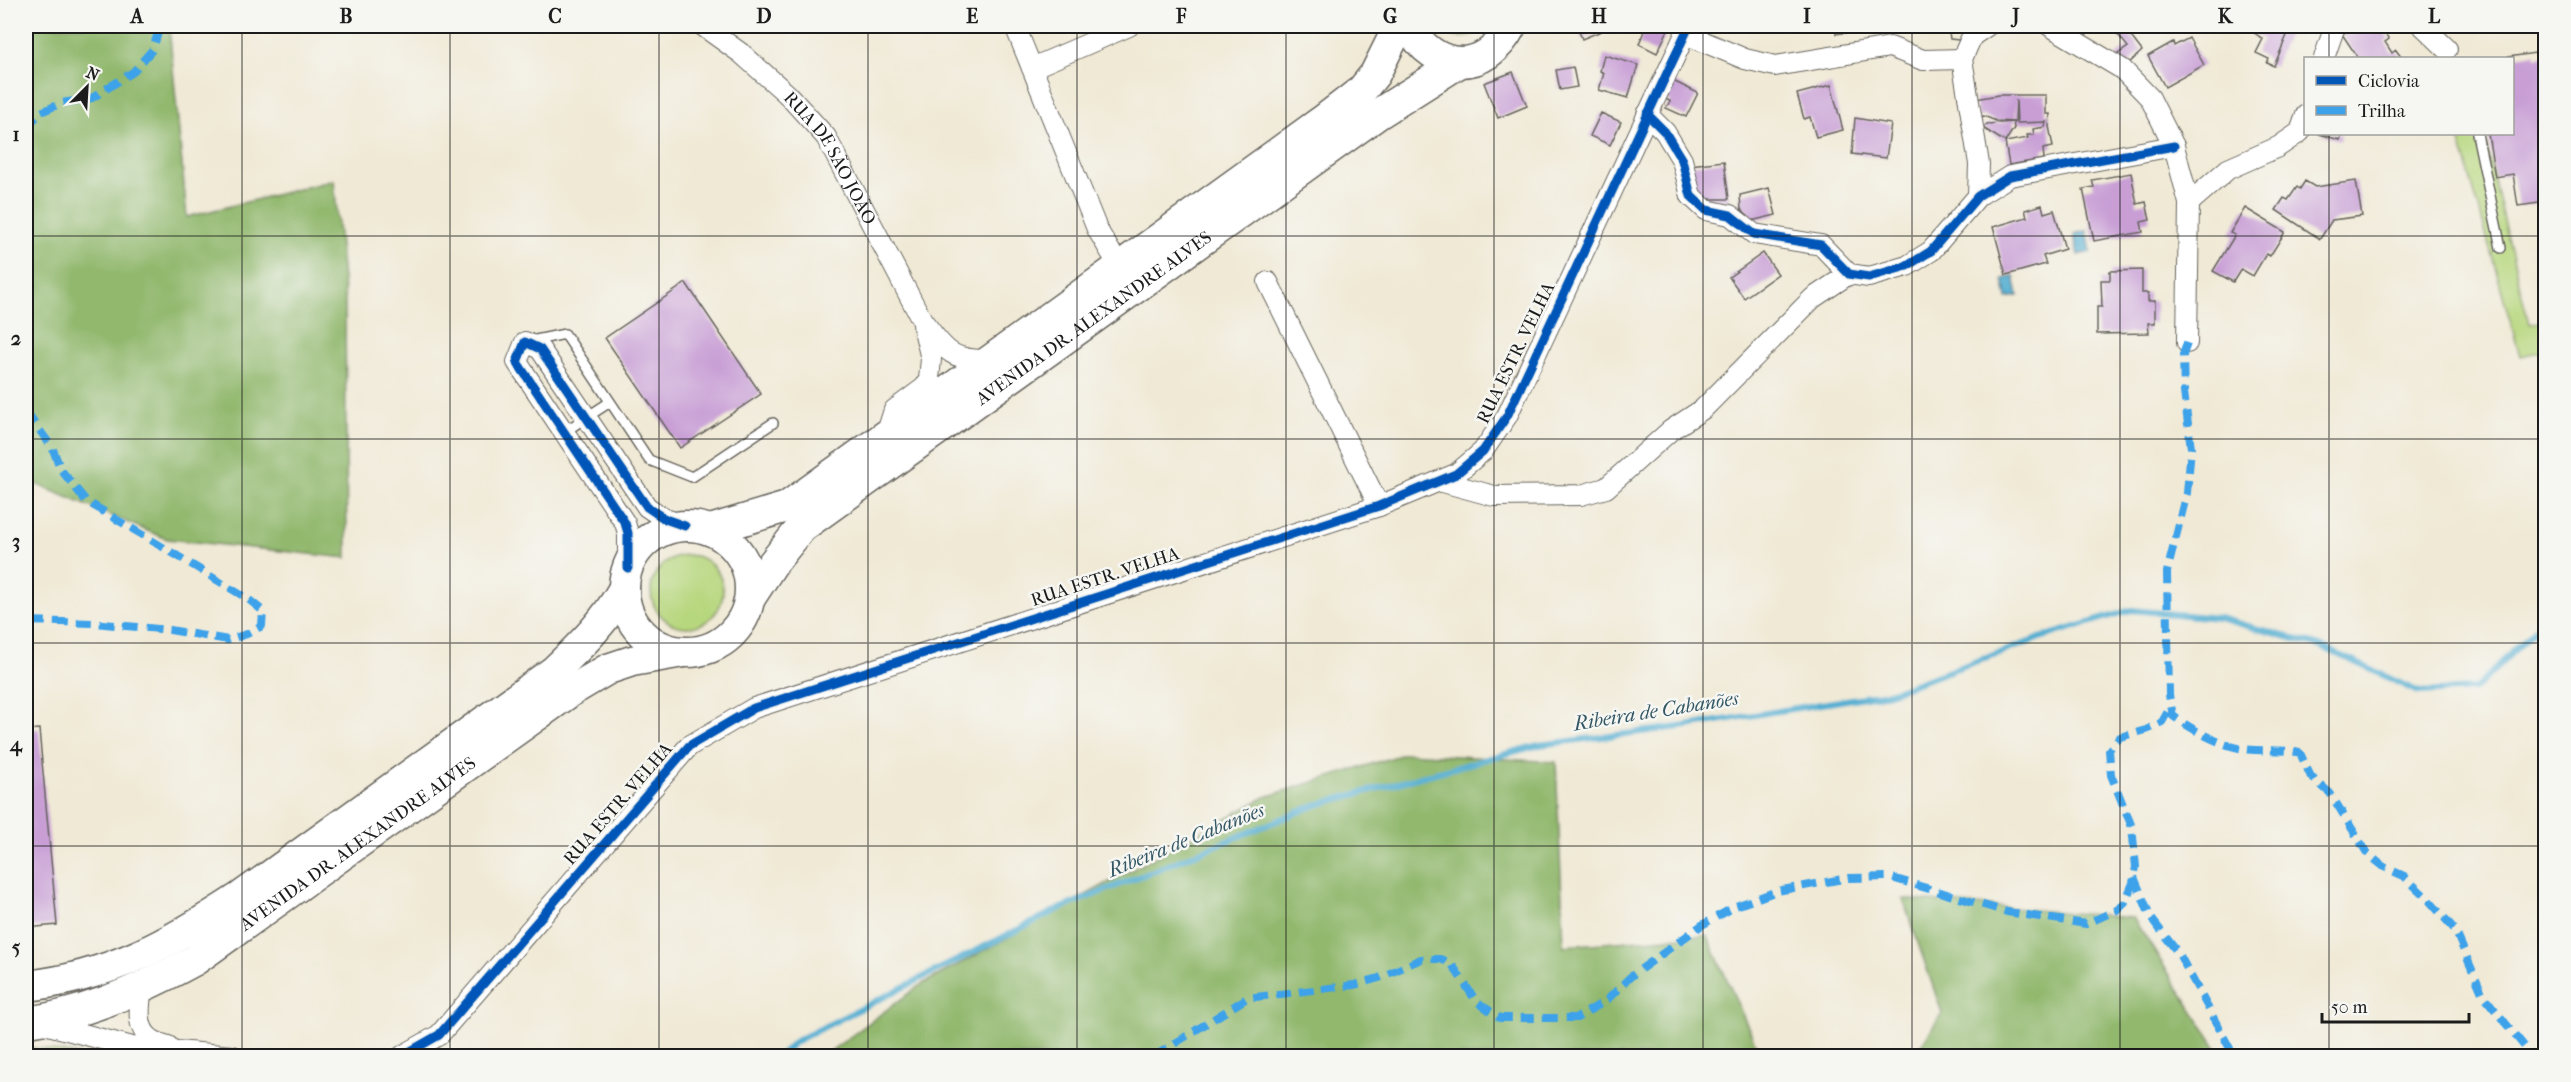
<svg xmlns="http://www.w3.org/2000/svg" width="2571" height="1082" font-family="'IM FELL French Canon',serif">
<rect width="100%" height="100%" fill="#f6f6f2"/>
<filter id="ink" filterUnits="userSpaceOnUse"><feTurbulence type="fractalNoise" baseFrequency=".0167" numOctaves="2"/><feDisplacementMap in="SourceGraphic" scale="12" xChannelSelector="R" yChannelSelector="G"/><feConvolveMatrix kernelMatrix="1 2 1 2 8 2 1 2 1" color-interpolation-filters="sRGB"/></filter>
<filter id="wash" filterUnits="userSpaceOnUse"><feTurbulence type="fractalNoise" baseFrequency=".008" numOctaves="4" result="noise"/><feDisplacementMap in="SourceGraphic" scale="24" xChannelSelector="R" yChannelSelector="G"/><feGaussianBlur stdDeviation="1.35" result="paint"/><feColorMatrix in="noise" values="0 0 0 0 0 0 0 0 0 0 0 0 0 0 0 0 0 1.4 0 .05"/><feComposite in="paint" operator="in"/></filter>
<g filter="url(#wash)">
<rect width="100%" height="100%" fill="#f0e9d5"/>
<path fill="#b7d77e" stroke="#6a7a4d" stroke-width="1.5" d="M1437,26H1483C1469,41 1451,40 1437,26Z
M2458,134H2483L2529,324L2545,321V351L2520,356Z
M651 591a36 36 0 1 1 72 0a36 36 0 1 1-72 0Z
M26,1047L81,1055L26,1056Z"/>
<path fill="#91b86d" stroke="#566a44" stroke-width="1.5" d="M26,26H169L187,217L334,180L345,302L347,558L167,539L26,480Z
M1407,753L1556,762L1564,946L1707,935L1761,1056H824L919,986L1265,797Z
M1903,899L2133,918L2222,1056H1914L1942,1013Z"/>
<path fill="#55afd2" stroke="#386677" stroke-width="1.5" d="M2087,231L2091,252L2078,255L2074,234Z
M2014,276L2018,296L2007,298L2003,279Z"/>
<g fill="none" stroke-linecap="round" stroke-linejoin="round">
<path stroke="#55afd2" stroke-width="6" d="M779,1056L796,1041L1059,909L1316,805L1539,745L1687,726L1889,693L2043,637L2131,610L2219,618L2320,646L2419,692L2475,689L2546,619"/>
</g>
<g id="blocks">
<path fill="#c89ed5" d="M1577,26H1610L1611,27L1582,39Z
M1631,26H1670L1657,53L1639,44L1644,31Z
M1835,26H1872L1873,29L1836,34Z
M1948,26H1968L1959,40L1950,39Z
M2111,26H2123L2142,51L2127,65L2115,56L2128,47Z
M2248,26H2291L2274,66L2267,63L2269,59L2256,53L2263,39L2247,28Z
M2355,26H2379L2389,39L2385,42L2392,53L2396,50L2402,58H2358L2342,34Z
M2189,38L2204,65L2165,87L2148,56L2173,42L2174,46Z
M2535,53L2536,57L2546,55V202L2518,206L2513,174L2495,177L2488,134H2512V58L2508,57Z
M1604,55L1638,65L1628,98L1599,90L1604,73L1600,71Z
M1573,67L1577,87L1560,90L1556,70Z
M1513,72L1527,106L1498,118L1484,83Z
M1671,80L1698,93L1686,117L1666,108L1670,101L1663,98Z
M1831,85L1843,130L1816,137L1810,117L1804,119L1797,94Z
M1998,95H2046V114H2050L2049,126L2053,147L2043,149L2044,159L2009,165L2005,142L2028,138L2027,135H2034L2033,129L2045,127L2046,122L2017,123L2016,100L2015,122L1996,121L1984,116L1978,117L1975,99Z
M1601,113L1621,122L1610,145L1590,136Z
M1855,118L1891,124L1886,158L1852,154Z
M2013,122L2014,128L2005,142L1983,128L1987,124Z
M2319,134H2342L2340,140Z
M1724,161L1729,199H1703L1691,193L1690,165Z
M2131,173L2137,204L2146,202L2150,220L2141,222L2143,232L2094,241L2083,189L2094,187L2092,180Z
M2305,181L2315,187L2356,181L2362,216L2332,220L2320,239L2276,210L2284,198L2288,200L2297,187L2300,189Z
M1769,188L1776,215L1751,221L1741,209L1740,195Z
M2042,205L2044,213L2054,210L2065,249L2043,256L2046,264L2006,275L1993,227L2027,217L2025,210Z
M2245,208L2285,232L2270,256L2266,254L2253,276L2241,269L2233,282L2213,271L2235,235L2230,233Z
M1763,253L1778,274L1744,298L1729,277Z
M2142,270V293H2148V301H2155V323H2148L2149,333L2097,334V307H2102L2101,280H2110V271Z
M686,283L761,394L680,448L605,338Z
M39,729L57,925L26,928V730Z"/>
</g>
</g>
<g filter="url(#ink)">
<use href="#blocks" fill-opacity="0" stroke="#66645d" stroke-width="1.5"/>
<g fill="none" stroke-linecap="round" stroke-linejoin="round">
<g stroke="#66645d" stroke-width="12">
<path id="service" d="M2477,134L2501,248
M531,341L565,334L649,460L692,477L773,423
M564,432L610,402"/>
</g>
<g stroke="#66645d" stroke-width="22">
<g id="minor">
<path id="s1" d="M703,26L742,54L787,94L826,137L922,320C945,349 948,360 987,360"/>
<path d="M1015,26L1097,229L1119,266"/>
<path d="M2050,26L2122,69L2150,98L2174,146L2189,203L2187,343"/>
<path d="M2423,26L2447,49"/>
<path d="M1685,34L1745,59L1775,66L1890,47L1923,60L1962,59"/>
<path d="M2324,58L2335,26"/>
<path d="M1032,68L1129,26"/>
<path d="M1647,114L1665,132L1682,160L1691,196L1706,210L1730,215L1754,234L1821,245L1849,274L1869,277L1907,266L1931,251L1978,196L2010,176L2174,146"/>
<path d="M1978,196L1979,164L1962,59L1972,36L1987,26"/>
<path d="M2189,203L2228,169L2278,147L2300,132L2306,115"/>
<path d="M1268,282L1379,506"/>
<path d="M887,432L894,410L925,387L929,379L931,359L923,326"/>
<path d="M1439,481L1494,496L1581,495L1606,488L1671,430L1703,409L1813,298L1849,274"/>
<path d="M628,568V533L625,523L517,362L525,342L540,349L647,507L665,519L685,526"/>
<path d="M142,987C140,1003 135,1027 150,1038C154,1042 162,1044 168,1046"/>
<path d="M41,1023L132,1047L233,1056"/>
<path d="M402,1056L439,1035L689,746L754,708L1379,506L1456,474L1483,451L1507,416L1689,26"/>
</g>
</g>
<g stroke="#66645d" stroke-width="33">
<g id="primary">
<path d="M1409,26C1434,73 1486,75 1511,26"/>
<circle cx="687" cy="589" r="63"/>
<path d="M710,530L787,507L1322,121L1362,90L1375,74L1399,26"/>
<path id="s2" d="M750,598L773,563L802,527L1378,114L1460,62"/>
<path d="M26,986C111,977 172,942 242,896L554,671C581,645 606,621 624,588"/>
<path id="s3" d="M26,1022C83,1015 144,988 195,960L571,691L608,669L632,661L683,652"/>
</g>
</g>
<use href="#service" stroke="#fff" stroke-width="9"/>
<use href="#minor" stroke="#fff" stroke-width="20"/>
<use href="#primary" stroke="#fff" stroke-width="30"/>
<path stroke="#3da2ea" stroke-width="8" stroke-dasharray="15 8" stroke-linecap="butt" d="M26,128L41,112L62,103L92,98L133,72L153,49L160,26
M2187,343L2183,355L2184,392L2191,448L2187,493L2167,572L2169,695L2173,716C2191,729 2221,746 2244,749C2263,752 2281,748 2300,753L2311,777L2330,793L2367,853L2384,867L2404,876L2427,898L2455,930L2483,995L2532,1056
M26,412L52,447L61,470L86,501L171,552L248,599L263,611L262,626L247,634L228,640L170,630L93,623L26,621
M2134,877L2151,918L2179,954L2234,1056
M1155,1056L1247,998L1354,985L1379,978L1421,959H1440L1451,963L1476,1001L1500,1018H1577L1607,1000L1630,977L1702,925L1736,906L1777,891L1848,878L1889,877L2007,912L2086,924L2119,909L2125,902L2133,883L2136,867L2132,827L2111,775L2109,750L2120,737L2146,730L2162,722L2171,706"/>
<g stroke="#f6f6f2" stroke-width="13">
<path id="cycleway" d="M1647,114L1665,132L1682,160L1691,196L1706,210L1730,215L1754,234L1821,245L1849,274L1869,277L1907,266L1931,251L1978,196L2010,176L2174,146
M628,568V533L625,523L517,362L525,342L540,349L647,507L665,519L685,526
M402,1056L439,1035L689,746L754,708L1379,506L1456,474L1483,451L1507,416L1689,26"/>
</g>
<use href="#cycleway" stroke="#0057b8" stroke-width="9"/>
</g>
</g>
<path fill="none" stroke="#1c1c1c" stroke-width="1.5" stroke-opacity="0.55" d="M242,26V1056M450,26V1056M659,26V1056M868,26V1056M1077,26V1056M1286,26V1056M1494,26V1056M1703,26V1056M1912,26V1056M2120,26V1056M2329,26V58M2329,134V1056M26,236H2546M26,439H2546M26,643H2546M26,846H2546"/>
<g text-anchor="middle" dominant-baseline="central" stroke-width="5" stroke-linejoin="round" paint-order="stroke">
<g font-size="18" fill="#1c1c1c" stroke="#f6f6f2">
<text stroke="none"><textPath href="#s1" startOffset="186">RUA DE SÃO JOÃO</textPath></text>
<text stroke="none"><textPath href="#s2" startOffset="447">AVENIDA DR. ALEXANDRE ALVES</textPath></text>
<text transform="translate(1516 353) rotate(-64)">RUA ESTR. VELHA</text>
<text transform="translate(1105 577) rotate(-18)">RUA ESTR. VELHA</text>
<text transform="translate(618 804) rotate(-49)">RUA ESTR. VELHA</text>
<text stroke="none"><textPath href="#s3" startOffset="381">AVENIDA DR. ALEXANDRE ALVES</textPath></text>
</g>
<g font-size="20" font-style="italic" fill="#335765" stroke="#f6f6f2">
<text transform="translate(1656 711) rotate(-9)">Ribeira de Cabanões</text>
<text transform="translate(1186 840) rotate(-22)">Ribeira de Cabanões</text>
</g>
</g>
<rect width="2571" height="1082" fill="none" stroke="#f6f6f2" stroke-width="66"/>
<rect x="2304" y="57" width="210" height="78" fill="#f6f6f2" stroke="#9f9f9c" stroke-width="1.5"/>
<rect x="2316" y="76" width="30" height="9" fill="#0057b8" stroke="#9f9f9c" stroke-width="1.5"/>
<text x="2358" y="87" font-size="18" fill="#1c1c1c">Ciclovia</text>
<rect x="2316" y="106" width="30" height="9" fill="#3da2ea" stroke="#9f9f9c" stroke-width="1.5"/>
<text x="2358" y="117" font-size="18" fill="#1c1c1c">Trilha</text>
<g transform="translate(87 87) rotate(24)" stroke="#f6f6f2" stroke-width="4.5" paint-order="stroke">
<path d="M0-4.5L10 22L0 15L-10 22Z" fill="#1c1c1c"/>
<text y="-9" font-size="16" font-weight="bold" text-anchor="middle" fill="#1c1c1c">N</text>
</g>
<path d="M2322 1013v9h147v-9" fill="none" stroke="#1c1c1c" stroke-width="3"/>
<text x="2331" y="1013" font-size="18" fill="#1c1c1c" stroke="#f6f6f2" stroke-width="4.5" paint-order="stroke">50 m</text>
<rect x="33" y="33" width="2505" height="1016" fill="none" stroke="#1c1c1c" stroke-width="2"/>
<g font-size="20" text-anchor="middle" font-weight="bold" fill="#1c1c1c">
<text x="137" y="23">A</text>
<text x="346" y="23">B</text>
<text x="555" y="23">C</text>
<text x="764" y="23">D</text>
<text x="972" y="23">E</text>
<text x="1181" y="23">F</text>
<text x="1390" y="23">G</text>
<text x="1599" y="23">H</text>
<text x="1807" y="23">I</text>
<text x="2016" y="23">J</text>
<text x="2225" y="23">K</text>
<text x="2434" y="23">L</text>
<text x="16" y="141">1</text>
<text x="16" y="345">2</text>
<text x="16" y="548">3</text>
<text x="16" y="751">4</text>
<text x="16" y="954">5</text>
</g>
</svg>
